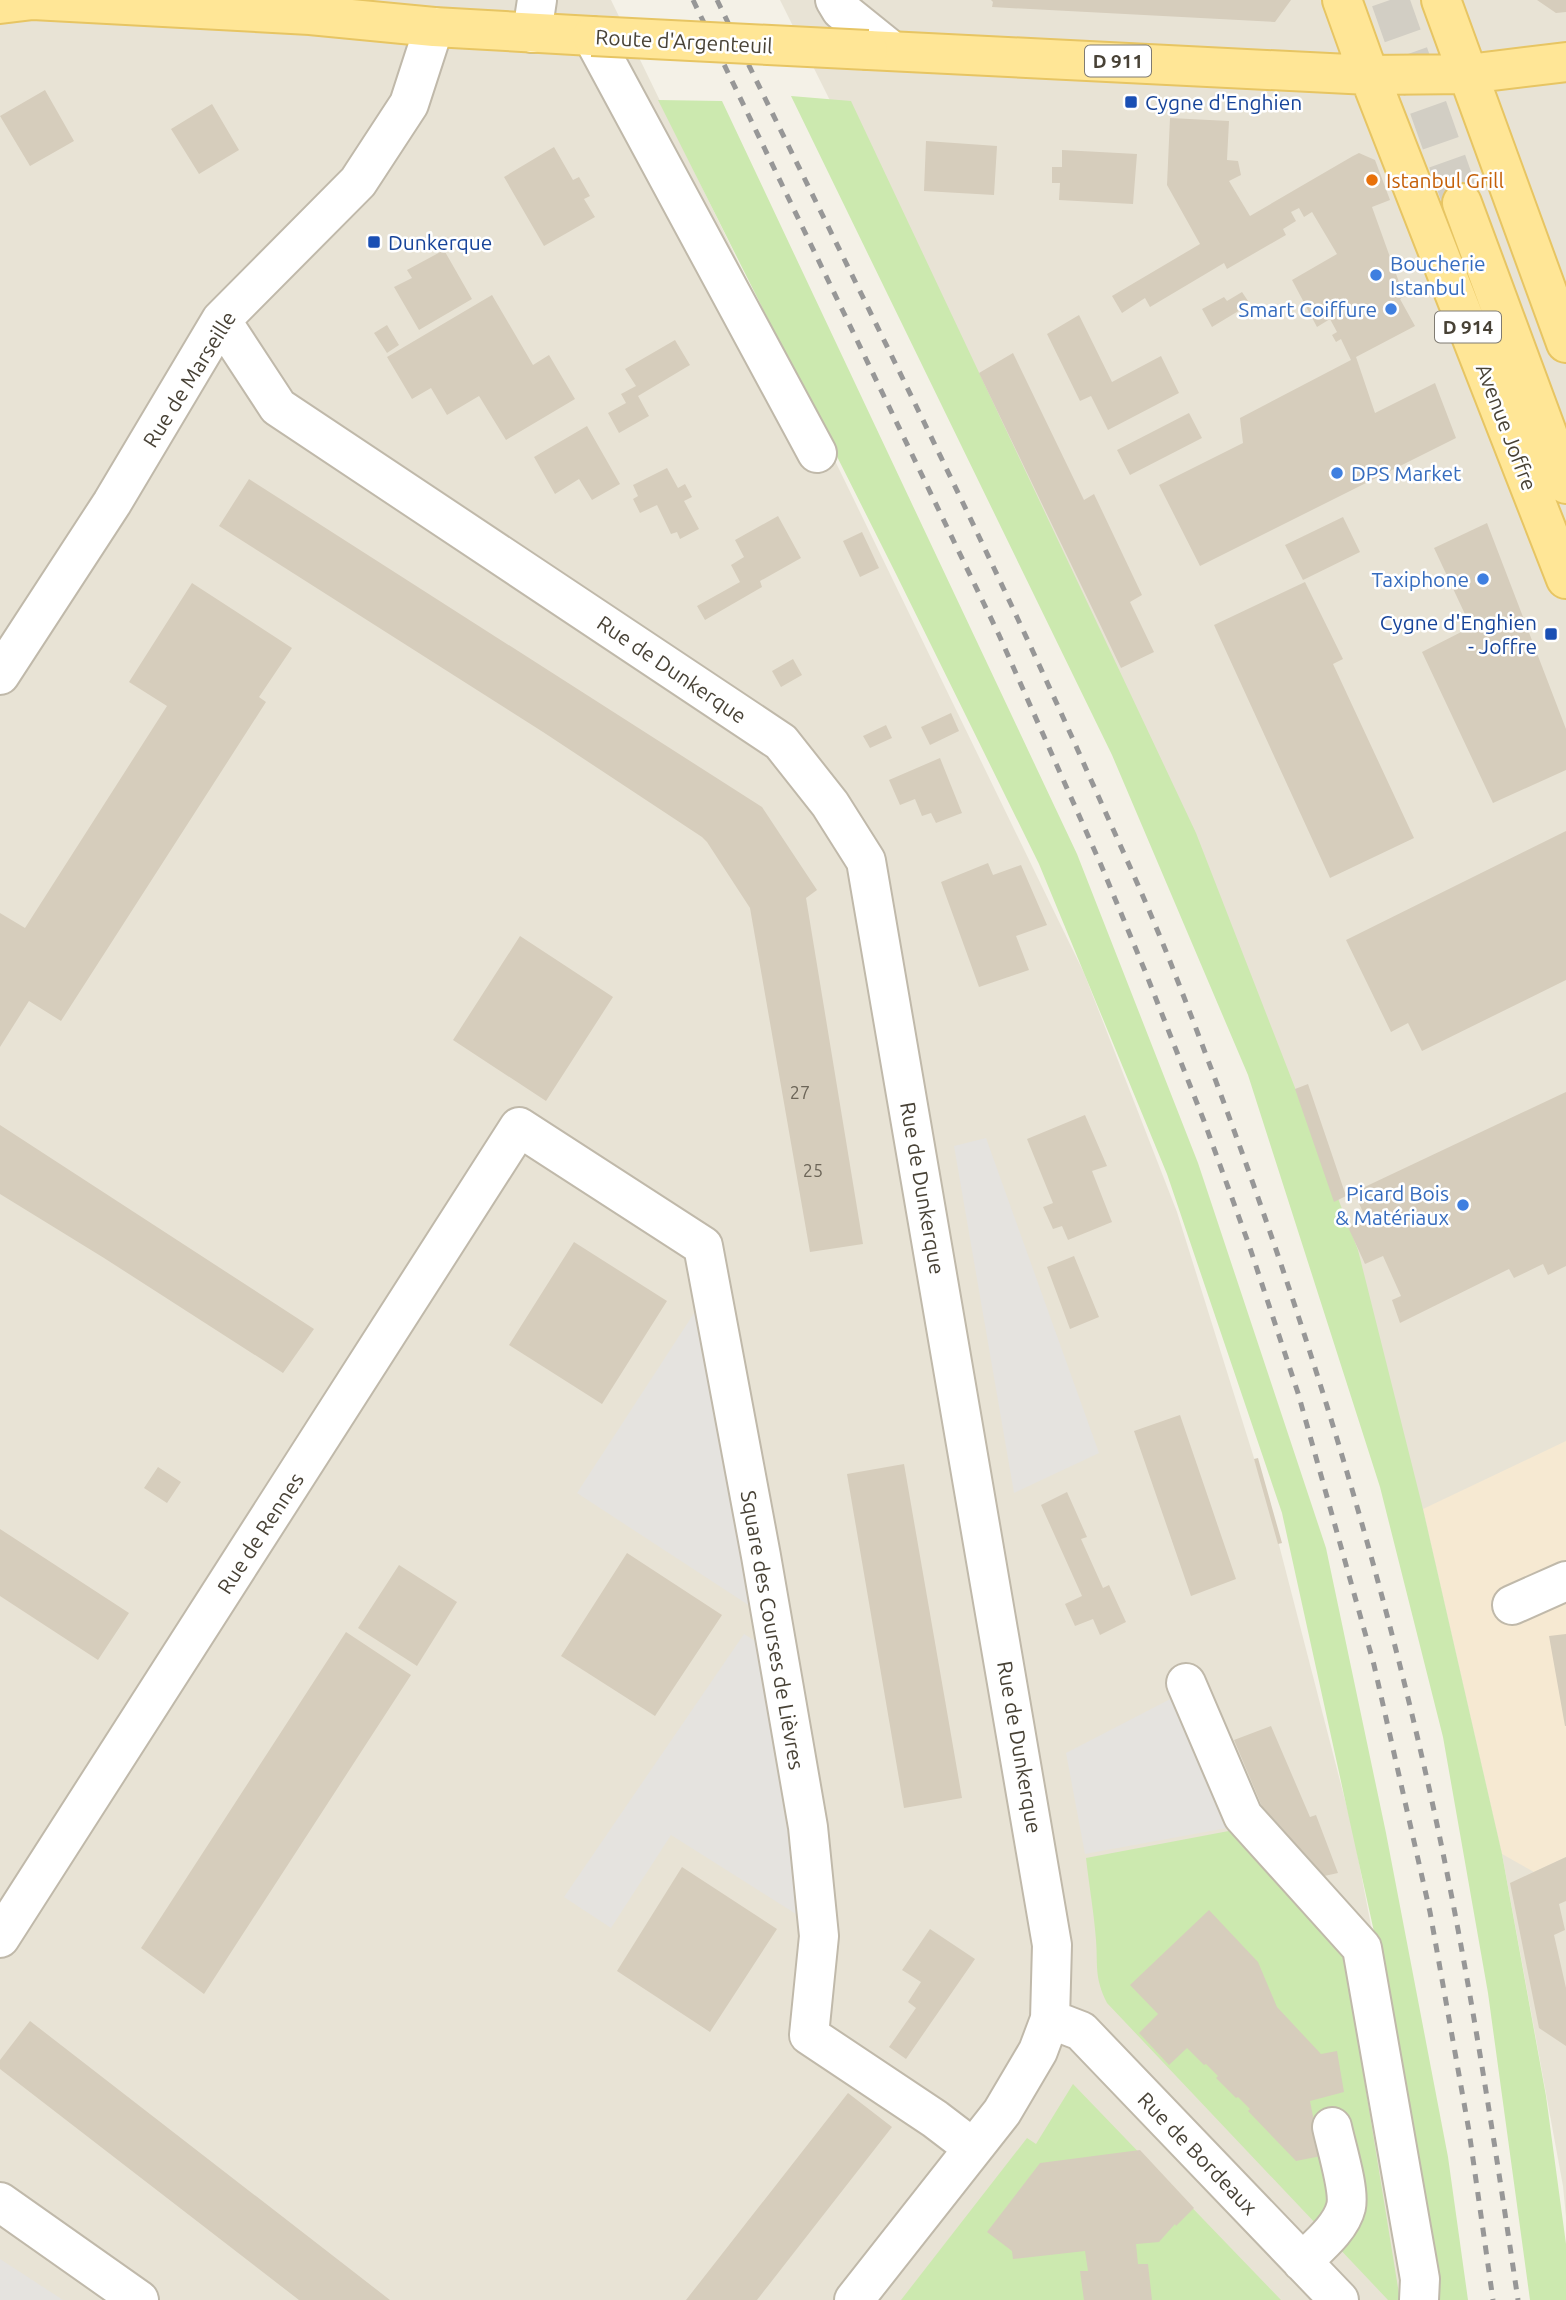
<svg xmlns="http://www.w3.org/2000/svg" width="1566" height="2300" font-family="Ubuntu,sans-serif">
<rect width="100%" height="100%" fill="#f4f1e7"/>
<path fill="#e8e3d5" d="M0,0H611L1084,973L1177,1212L1269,1506L1353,1831L1442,2300H0Z
M780,0H1566V2217L1563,2186L1502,1854L1423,1509L1055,553Z"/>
<path fill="#f6e9d2" d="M1566,1441V1857L1534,1872L1502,1854L1423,1509Z"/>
<path fill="#cce9af" d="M791,96L851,101L1196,833L1358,1250L1423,1509L1502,1854L1546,2096L1566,2244V2300H1530L1488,1993L1443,1737L1380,1487L1248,1075L1112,755Z
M658,100L722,101L1077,854L1198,1163L1326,1548L1386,1833L1448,2157L1468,2300H1426L1382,1968L1282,1513L1167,1174L1039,864L896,574Z
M1234,1830L1344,1955L1400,2300H1388L1107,2003C1094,1977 1098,1966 1096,1940C1094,1913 1089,1885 1086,1858Z
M1073,2084L1281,2300H901L1027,2138L1036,2144Z"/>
<path fill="#e5e3df" d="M986,1138L1099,1453L1014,1493L954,1146Z
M700,1304L756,1610L577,1493Z
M744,1634L795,1666L807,1921L671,1835L611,1928L564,1897Z
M1180,1694L1227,1828L1085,1854L1066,1753Z
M0,2259L63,2300H0Z"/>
<path fill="#d6cdbc" d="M991,0H1291L1275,22L992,7L993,2Z
M1537,0H1566V12L1556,13Z
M45,90L74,141L30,166L0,116Z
M212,104L239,150L199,174L171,129Z
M1170,118L1229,121L1227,160L1238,161L1241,175L1229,181L1250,216L1353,156L1359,153L1375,160L1390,200L1372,207L1404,296L1400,299L1415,326L1356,357L1375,413L1435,383L1456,438L1200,566L1159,485L1243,443L1240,418L1351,360L1341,339L1336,342L1332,335L1337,332L1330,319L1317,327L1292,280L1337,254L1312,212L1304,217L1299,208L1291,212L1296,221L1283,229L1286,235L1227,269L1224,263L1150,307L1145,298L1122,313L1112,296L1200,244L1167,185Z
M926,141L997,146L994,195L924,191Z
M554,147L573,180L579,177L590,196L584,199L595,217L544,246L504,177Z
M1062,150L1137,154L1133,204L1059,200L1060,183H1052V167H1062Z
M444,250L472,299L419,330L394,287L412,278L407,270Z
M1242,292L1250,304L1212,327L1202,309L1224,297L1227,301Z
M492,295L533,365L549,355L575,399L506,440L479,396L447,415L431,388L412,399L387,357Z
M1079,315L1112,382L1161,356L1179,393L1108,430L1091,396L1080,401L1047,334Z
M387,325L399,345L387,353L374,333Z
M675,340L690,365L638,396L649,416L619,433L608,413L626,403L621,394L636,386L625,369Z
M1013,353L1084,500L1094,494L1142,595L1130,602L1154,652L1121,668L979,373Z
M1189,413L1202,438L1130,475L1117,450Z
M587,426L620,484L592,500L579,479L555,494L534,457Z
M667,468L678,488L685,484L692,497L684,501L699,529L680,539L677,532L671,534L657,505L640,513L633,499L638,496L633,485Z
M249,479L762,807L817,890L806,898L863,1244L810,1252L750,908L707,842L702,837L543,732L219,526Z
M778,516L801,558L760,581L762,587L705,620L697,606L740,582L731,565L744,557L735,540Z
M1343,517L1360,552L1303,580L1285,545Z
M1487,523L1566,729V770L1493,803L1422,652L1471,627L1434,548Z
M862,532L879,568L860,577L843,541Z
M1305,582L1343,659L1333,664L1414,838L1330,878L1214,625Z
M192,583L292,648L259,697L266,702L61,1021L29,1001L0,1047V913L25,928L167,706L129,682Z
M793,659L802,675L781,687L772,671Z
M951,713L959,731L930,745L921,727Z
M886,725L892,738L870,748L863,736Z
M940,758L962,813L936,823L931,813L922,816L915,799L900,805L889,780Z
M1566,831V980L1422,1051L1408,1023L1391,1032L1346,940Z
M988,863L993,875L1021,865L1047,925L1016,936L1029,970L979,987L941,882Z
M520,936L613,997L546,1101L453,1040Z
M1308,1084L1346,1196L1334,1202L1295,1089Z
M1566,1092V1266L1548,1275L1543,1264L1514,1278L1509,1269L1400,1323L1392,1300L1401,1296L1383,1256L1365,1264L1348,1227L1366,1219L1354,1192Z
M1085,1115L1107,1166L1092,1171L1112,1222L1068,1240L1062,1226L1053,1229L1043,1207L1053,1203L1027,1139Z
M0,1125L314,1329L283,1373L104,1258L0,1194Z
M574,1242L667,1301L602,1404L509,1345Z
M1074,1256L1099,1317L1070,1329L1047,1267Z
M1180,1415L1236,1579L1191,1596L1134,1431Z
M1258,1458L1282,1543L1278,1544L1254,1459Z
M904,1464L962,1798L904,1808L847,1474Z
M158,1467L181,1482L167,1503L144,1488Z
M1067,1492L1087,1537L1081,1539L1103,1588L1109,1585L1126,1622L1100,1635L1093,1619L1075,1626L1065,1604L1082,1596L1041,1505Z
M0,1529L129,1613L98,1660L0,1596Z
M627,1553L722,1615L655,1716L561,1656Z
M399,1565L457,1602L417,1666L358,1628Z
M346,1632L411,1675L204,1994L141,1948Z
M1566,1634V1726H1565L1549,1636Z
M1271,1726L1310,1817L1316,1815L1338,1873L1315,1878L1274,1835L1234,1740Z
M1566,1857V1901L1559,1904L1565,1930L1554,1935L1566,1988V2046L1539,2028L1510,1883Z
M682,1867L777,1929L710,2032L617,1971Z
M1209,1910L1258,1962L1277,2007L1321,2054L1337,2051L1344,2092L1310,2101L1321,2156L1296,2161L1248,2111L1250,2109L1238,2097L1236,2098L1216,2078L1218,2076L1206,2064L1204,2065L1187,2048L1169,2065L1139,2033L1158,2014L1130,1985Z
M930,1929L975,1959L906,2059L889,2047L916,2008L908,2002L921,1982L902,1970Z
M30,2021L390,2300H299L0,2069V2060Z
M848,2093L892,2127L757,2300H686Z
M1140,2150L1194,2208L1176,2226L1175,2224L1159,2242L1136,2244L1138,2264H1148L1152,2300H1084L1080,2271H1088L1085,2251L1013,2259L1012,2251L987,2232L1040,2163Z"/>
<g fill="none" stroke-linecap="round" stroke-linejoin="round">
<path stroke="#d2cec4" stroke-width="38" stroke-dasharray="38 19" stroke-linecap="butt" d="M1390,0L1462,203"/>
<g stroke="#c0b9aa" stroke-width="42">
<path id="minor" d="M835,0L841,10L892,51
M532,33L537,0
M592,36L817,453
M221,320L278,407L781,742L830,804L866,861L1052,1945L1050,2019L1038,2051L1002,2112L854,2300
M0,675L112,503L221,320L358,182L409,104L434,27
M1512,1605L1566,1581
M1186,1683L1243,1816L1362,1948L1420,2279L1419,2300
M0,1938L519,1127L703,1246L761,1556L808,1827L819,1936L809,2035L935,2119L973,2148
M1050,2019L1081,2031L1339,2300
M0,2202L139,2300
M1302,2262C1317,2247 1341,2228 1346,2207C1350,2190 1336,2146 1332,2127"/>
</g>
<g stroke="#e7c563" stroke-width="42">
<path id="major" d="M1342,0L1369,75L1566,579
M1441,0L1566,343
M0,4L33,0L310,15L434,27L592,36
M868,50L1369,75L1468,74L1566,62
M1462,203L1566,484"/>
</g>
<use href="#minor" stroke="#fff" stroke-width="38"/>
<use href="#major" stroke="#ffe696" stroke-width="38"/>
<path stroke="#979797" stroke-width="5" stroke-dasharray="9 9" stroke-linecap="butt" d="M693,0L999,635L1101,865L1145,971L1204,1121L1249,1245L1298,1393L1374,1665L1430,1912L1469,2131L1493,2300
M717,0C839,251 966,500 1080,755C1111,826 1145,897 1173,969C1276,1232 1365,1503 1427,1779C1466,1951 1492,2126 1518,2300"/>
<g stroke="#e7c563" stroke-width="42" stroke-linecap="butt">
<path id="major-bridge" d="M592,36L868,50"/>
</g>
<use href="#major-bridge" stroke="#ffe696" stroke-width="38"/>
</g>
<g fill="#1a4fb4" stroke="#fff" stroke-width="2.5">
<rect x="1124" y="95" width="14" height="14" rx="3.5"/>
<rect x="367" y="235" width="14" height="14" rx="3.5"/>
<rect x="1544" y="627" width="14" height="14" rx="3.5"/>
</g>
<circle fill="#e8710a" stroke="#fff" stroke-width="2.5" cx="1372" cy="180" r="7"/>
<g fill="#3f7fe0" stroke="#fff" stroke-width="2.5">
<circle cx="1376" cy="275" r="7"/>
<circle cx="1391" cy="309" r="7"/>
<circle cx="1337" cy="473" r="7"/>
<circle cx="1483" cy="579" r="7"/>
<circle cx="1463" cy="1205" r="7"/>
</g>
<g text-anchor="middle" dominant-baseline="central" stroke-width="5" stroke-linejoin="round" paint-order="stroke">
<g font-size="18" fill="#6c6558">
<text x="800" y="1092">27</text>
<text x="813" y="1170">25</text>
</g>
<g fill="#fff" stroke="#7f7b72" stroke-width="2">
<rect x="1085" y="45.5" width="66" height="31" rx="5"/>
<rect x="1435" y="311.5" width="66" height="31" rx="5"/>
</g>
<g font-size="19" font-weight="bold" fill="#484236">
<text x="1118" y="61">D 911</text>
<text x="1468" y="327">D 914</text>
</g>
<g font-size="21" fill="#484236" stroke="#fff">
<text transform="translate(684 41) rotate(3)">Route d'Argenteuil</text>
<text transform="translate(189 379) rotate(-58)">Rue de Marseille</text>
<text transform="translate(1507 427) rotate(69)">Avenue Joffre</text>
<text transform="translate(672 669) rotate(34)">Rue de Dunkerque</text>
<text transform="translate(923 1188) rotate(80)">Rue de Dunkerque</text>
<text transform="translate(260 1533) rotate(-57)">Rue de Rennes</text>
<text transform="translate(773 1630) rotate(80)">Square des Courses de Lièvres</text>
<text transform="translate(1020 1747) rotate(80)">Rue de Dunkerque</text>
<text transform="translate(1198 2153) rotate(46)">Rue de Bordeaux</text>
</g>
<g font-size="21" fill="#164399" stroke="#fff" text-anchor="start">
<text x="1145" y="102">Cygne d'Enghien</text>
<text x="388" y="242">Dunkerque</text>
<text x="1537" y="622" text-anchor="end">Cygne d'Enghien<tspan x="1537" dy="24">- Joffre</tspan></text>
</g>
<g font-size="21" fill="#c56008" stroke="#fff" text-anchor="start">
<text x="1386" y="180">Istanbul Grill</text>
</g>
<g font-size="21" fill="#366cbe" stroke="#fff" text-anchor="end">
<text x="1390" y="263" text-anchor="start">Boucherie<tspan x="1390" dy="24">Istanbul</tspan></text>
<text x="1377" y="309">Smart Coiffure</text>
<text x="1351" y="473" text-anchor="start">DPS Market</text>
<text x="1469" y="579">Taxiphone</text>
<text x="1449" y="1193">Picard Bois<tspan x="1449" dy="24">&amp; Matériaux</tspan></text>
</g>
</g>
</svg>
